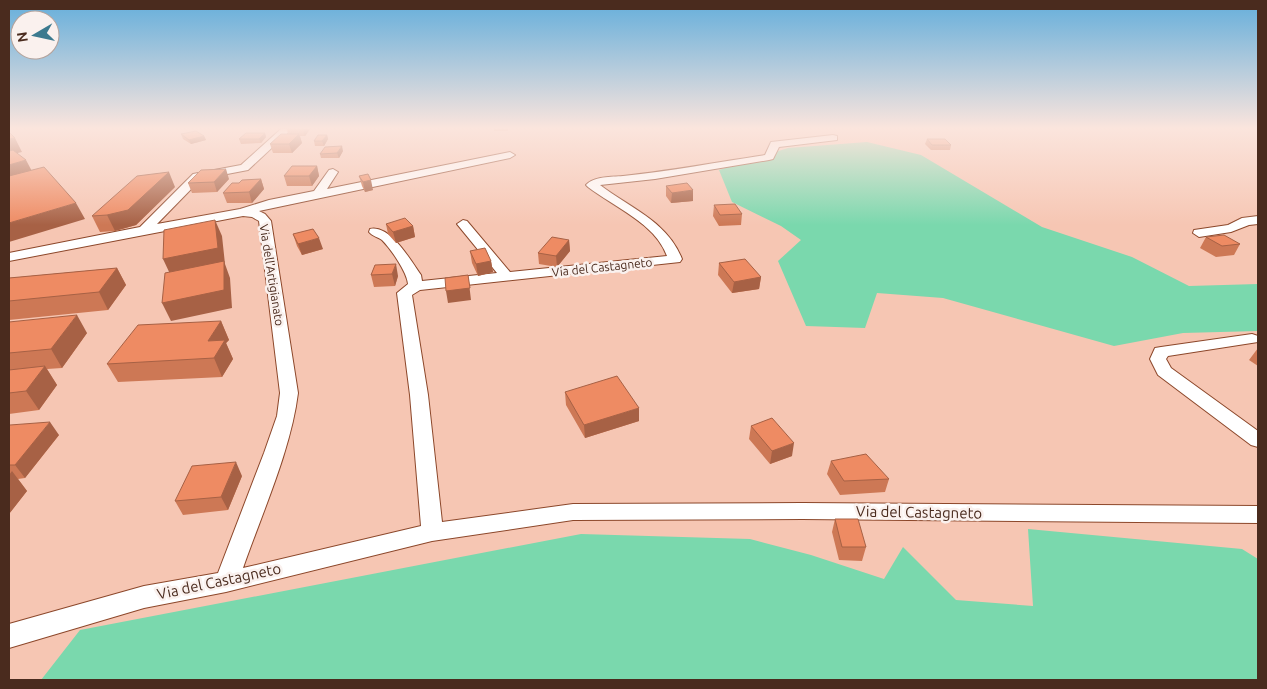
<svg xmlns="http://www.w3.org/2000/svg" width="1267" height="689" font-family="Ubuntu,sans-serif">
<rect width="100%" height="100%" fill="#f6c6b3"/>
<path fill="#7ad8ad" d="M867,142L921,155L1042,227L1132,257L1189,286L1258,284V331L1183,333L1114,346L943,298L877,293L865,328L806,326L778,261L801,240L781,226L732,202L719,170L788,148Z
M1028,529L1242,549L1258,559V680H41L80,630L581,534L750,539L811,555L884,579L903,547L956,600L1033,606Z"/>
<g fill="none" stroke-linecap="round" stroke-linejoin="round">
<g stroke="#8c472a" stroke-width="2">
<path id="minor" d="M281,129H292L248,170L201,179L157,224L240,209L269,200L314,191L329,170L333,169L338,172L327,189L510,152L515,155L510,158L259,211L265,214L271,221L298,393C291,450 262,513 243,568L421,526L410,395L397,293L408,284C407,272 391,249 382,240C378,237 372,236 369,232L370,229C390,224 411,261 421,275L422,281L497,273L457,224L463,220L467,221L510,272L667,256C655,223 614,207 588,187L586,185C594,176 611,177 623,176C671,171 718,162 765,155L771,142L833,135L837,136V140L779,147L773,159L769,160L655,179L600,185C630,208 667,221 682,259L680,262L420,290L412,295L428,395L442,522L573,504L802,503L1258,506V523L802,519L573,520L432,541L226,592L144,608L9,648V624L144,586L218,573L264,453L277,416L280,393L259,221L252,217L243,216L9,261V253L140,227L193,174L241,165Z
M1258,216V224L1249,225L1231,232L1199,237L1193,233L1194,230L1228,225L1242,218Z
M1252,334L1258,336V342L1168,356L1166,359L1171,368L1258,431V447L1251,445L1158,375L1150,359L1155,348L1161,347Z"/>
</g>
<use href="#minor" fill="#fff" fill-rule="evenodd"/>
</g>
<path fill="#cd7855" d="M287,129H310L305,136H300L302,143L292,153H273L270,144L288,134Z
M494,129H508V131H494Z
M265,133L266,137L261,143L241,144L239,139Z
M181,134L204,136L206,140L191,144L183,139Z
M327,135L328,139L324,146H315L314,141Z
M927,139L951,145L950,150H931L925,144Z
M343,151L339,158H321L320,154Z
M317,166L319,176L312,186H287L284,176Z
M359,176L373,190L365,192L362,186Z
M229,179L217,192L192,193L188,183Z
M261,179L264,189L252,203H227L223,193L239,183Z
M666,186L693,201L671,203L666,196Z
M175,187L136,225L115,231L100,232L92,216Z
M714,205L742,214L741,225L719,226L713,216Z
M386,224L413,226L415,237L396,243L388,234Z
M293,234L323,249L302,255L297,246Z
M1206,237L1240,244L1234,255L1216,257L1200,248Z
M569,240L570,251L557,267L539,264L538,253Z
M470,251L491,261L493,272L478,276L472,263Z
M719,263L761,277L759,289L732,293L718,275Z
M375,265L398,276L395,286L374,287L371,275Z
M117,268L126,285L108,310L9,320V278Z
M221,321L229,340L226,343L233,359L222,377L118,382L107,364Z
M9,322L87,333L62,368L47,369L57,385L39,410L9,414Z
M1258,348V366L1249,360Z
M565,392L639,421L585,438L566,405Z
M9,426L59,435L25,478L18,479L27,491L9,514Z
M751,426L792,456L770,464L749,439Z
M831,461L889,479L885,492L840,495L827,474Z
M242,476L228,510L183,515L175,501Z
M835,519L866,547L862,561L839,560L832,532Z"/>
<path fill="#a76145" d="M303,129H310L305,136Z
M265,133L266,137L261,143L259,139Z
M299,134L302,143L292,153L289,144Z
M327,135L328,139L324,146L322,141Z
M204,136L206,140L191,144L189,140Z
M15,138L22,152L9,155V139Z
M342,146L343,151L339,158L337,153Z
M26,160L34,175L9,182V165Z
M317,166L319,176L312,186L309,176Z
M226,169L229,179L217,192L214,182Z
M169,172L175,187L136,225L115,231L107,215Z
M261,179L264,189L252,203L249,192Z
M371,180L373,190L365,192L363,182Z
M693,190V201L671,203L672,193Z
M76,203L85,219L9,242V223Z
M215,220L222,236L225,264L230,278L232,308L171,321L162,303L171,276L163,259Z
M413,226L415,237L396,243L393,232Z
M319,238L323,249L302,255L298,244Z
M569,240L570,251L557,267L556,256Z
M491,261L493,272L478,276L476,264Z
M396,264L398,276L395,286L392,274Z
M117,268L126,285L108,310L99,292Z
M468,275L471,300L448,303L446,291Z
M761,277L759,289L732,293L734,282Z
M77,315L87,333L62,368L51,349Z
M221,321L229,340L226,343L233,359L222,377L214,358L208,341Z
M45,366L57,385L39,410L26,391Z
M639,408V421L585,438L584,425Z
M50,422L59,435L25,478L15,465Z
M794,443L792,456L770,464L772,451Z
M236,462L242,476L228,510L221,497Z
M12,471L27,491L9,514V475Z"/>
<path fill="#ee8b63" stroke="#a76145" d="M196,131L204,136L189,140L181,134Z
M9,132L15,138L9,139Z
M246,133H265L259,139H239Z
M281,134H299L289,144H270Z
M318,135H327L322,141H314Z
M927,139H945L951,145H932Z
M342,146L337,153L320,154L325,147Z
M13,150L26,160L9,165V151Z
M292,166H317L309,176H284Z
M44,167L76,203L9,223V176Z
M226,169L214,182L188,183L201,170Z
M169,172L128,210L107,215L92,216L137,176Z
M368,174L371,180L363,182L359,176Z
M261,179L249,192L223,193L232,183H239L242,180Z
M687,183L693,190L672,193L666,186Z
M735,204L742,214L720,215L714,205Z
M405,218L413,226L393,232L386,224Z
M215,220L218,248L163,259L164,230Z
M313,229L319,238L298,244L293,234Z
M1224,235L1240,244L1222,246L1206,237Z
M552,237L569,240L556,256L538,253Z
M485,248L491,261L476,264L470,251Z
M745,259L761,277L734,282L719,263Z
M224,261V290L162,303L165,273Z
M396,264L392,274L371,275L375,265Z
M117,268L99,292L9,301V278Z
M468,275L470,288L446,291L445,278Z
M77,315L51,349L9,353V322Z
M221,321L208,341L225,340L214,358L107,364L138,325Z
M45,366L26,391L9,393V370Z
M617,376L639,408L584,425L565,392Z
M772,418L794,443L772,451L751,426Z
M50,422L15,465H9V426L10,425Z
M866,454L889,479L844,481L831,461Z
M236,462L221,497L175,501L192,466Z
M835,519H858L866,547H842Z"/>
<linearGradient id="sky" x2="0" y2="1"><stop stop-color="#64aedb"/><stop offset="0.57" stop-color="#fbe5dd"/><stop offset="1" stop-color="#fbe5dd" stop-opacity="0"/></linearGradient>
<rect width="1267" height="225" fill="url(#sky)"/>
<g text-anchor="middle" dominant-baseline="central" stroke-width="5" stroke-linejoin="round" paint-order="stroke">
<g font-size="12" fill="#4a2b1e" stroke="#faf1ee">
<text transform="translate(602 267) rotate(-6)">Via del Castagneto</text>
<text transform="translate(272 275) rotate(81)">Via dell'Artigianato</text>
</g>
<g font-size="15" fill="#4a2b1e" stroke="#faf1ee">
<text transform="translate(919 512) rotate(1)">Via del Castagneto</text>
<text transform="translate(219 581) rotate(-12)">Via del Castagneto</text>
</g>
</g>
<rect width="1267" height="689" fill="none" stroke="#4a2b1e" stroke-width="20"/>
<g transform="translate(35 35) rotate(261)"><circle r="24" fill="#faf1ee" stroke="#b4a29b"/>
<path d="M0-4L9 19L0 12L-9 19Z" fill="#3c7a8f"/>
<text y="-8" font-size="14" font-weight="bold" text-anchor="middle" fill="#4a2b1e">N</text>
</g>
</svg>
